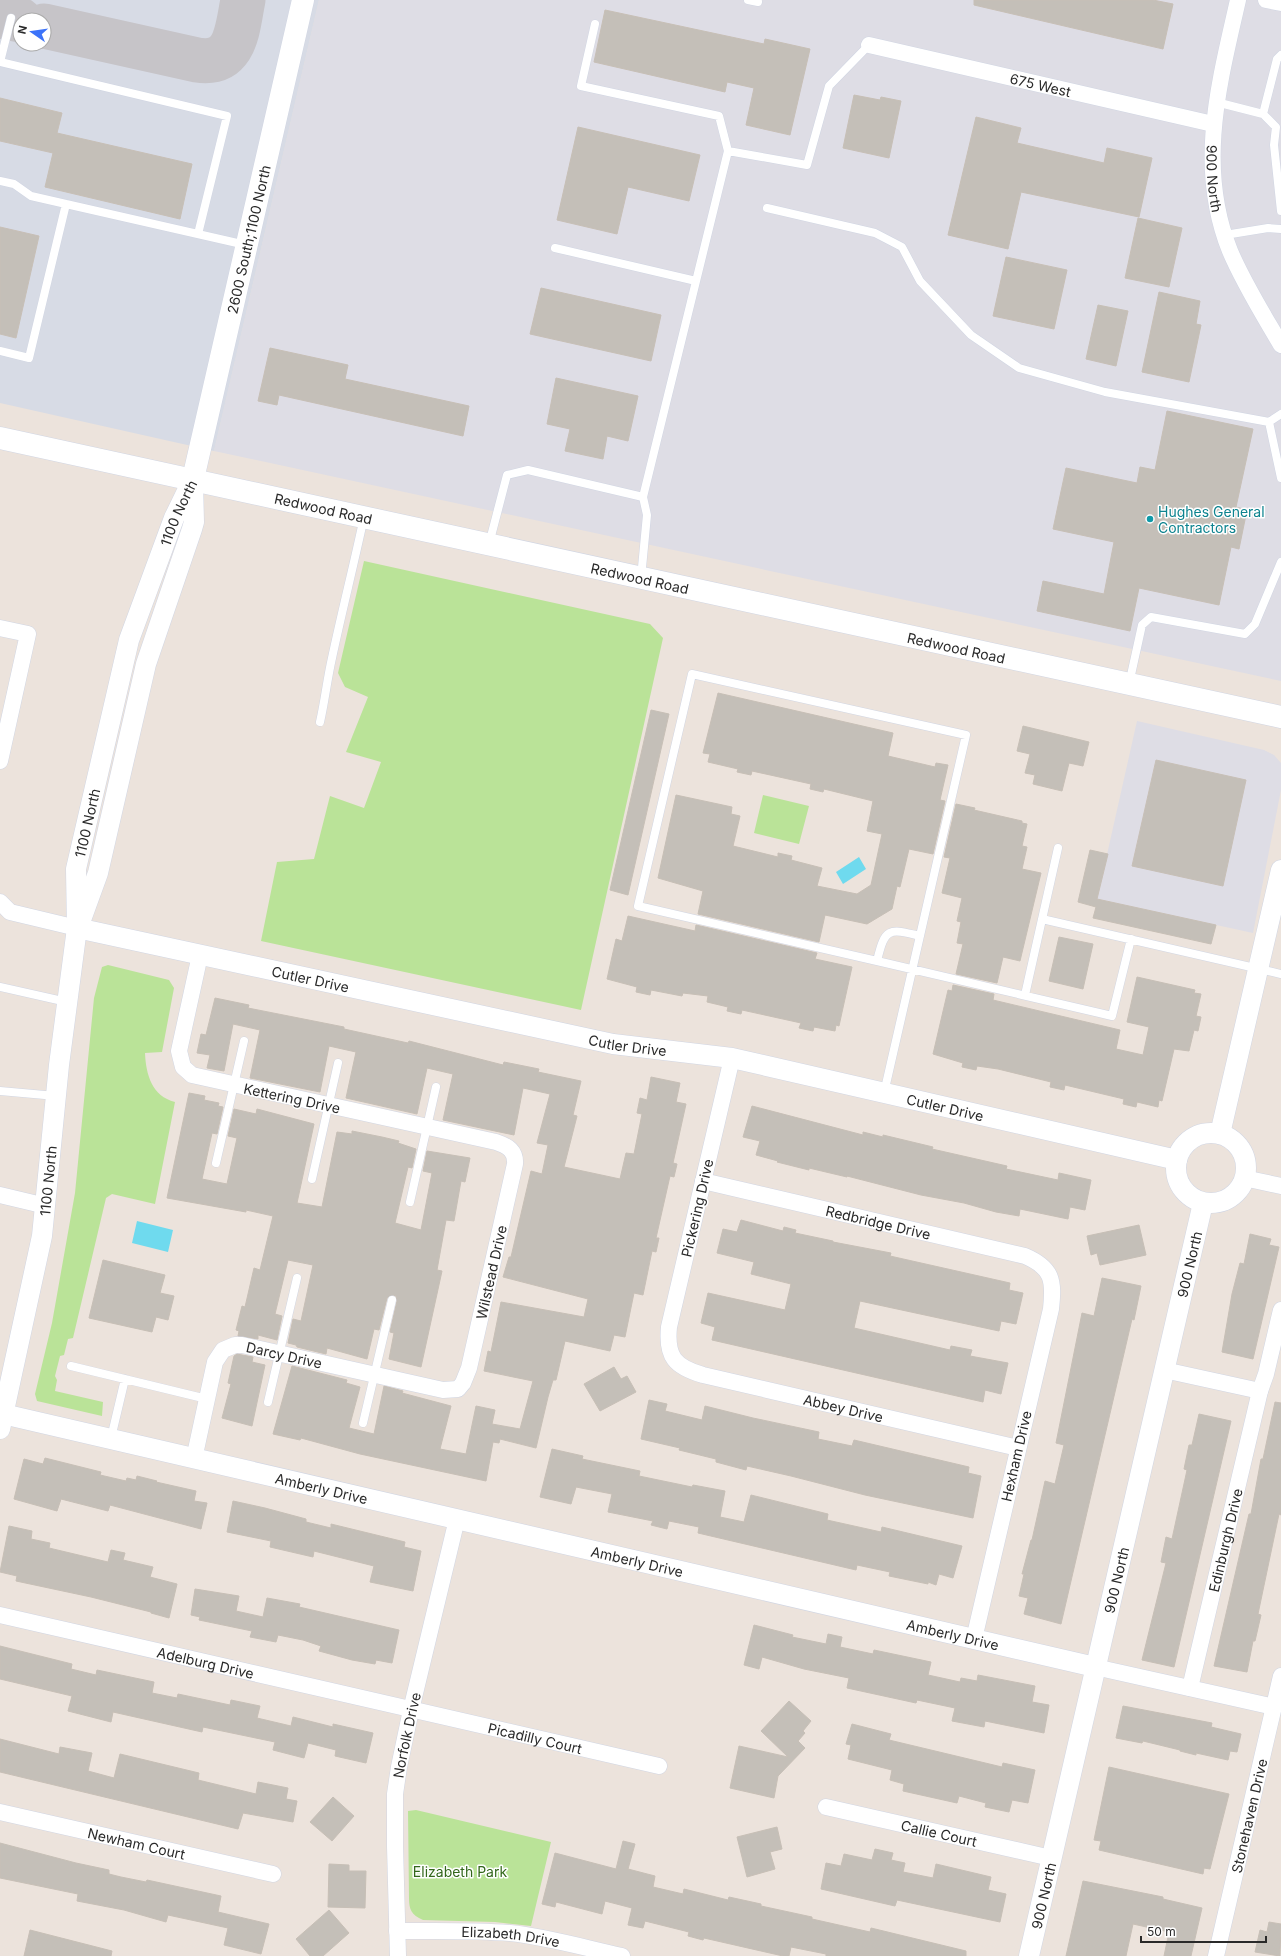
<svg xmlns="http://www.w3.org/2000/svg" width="1281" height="1956" font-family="Inter,sans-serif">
<rect width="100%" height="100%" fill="#ece3dc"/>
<path fill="#dedde5" d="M319,0H1281V681L214,451Z
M1137,721L1264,750L1274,755L1281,763V790L1253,933L1097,899Z"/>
<path fill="#d7dbe5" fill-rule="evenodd" d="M0,0H319L214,451L0,403ZM20,20H44V44H20Z"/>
<path fill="#bae398" d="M364,561L650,624L663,638L581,1010L261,941L277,862L314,859L330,796L364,808L381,762L346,752L368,697L345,687L338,673Z
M763,795L809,806L799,844L754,833Z
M108,965L169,980L174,988L162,1052L145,1053C146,1075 152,1096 175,1102L155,1204L112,1194L106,1198L73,1338L68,1339L64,1355L60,1356L55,1376L57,1380L55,1391L103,1402L102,1416L37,1401L35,1394L52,1323L75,1193L94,998L102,967Z
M416,1810L551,1842L531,1926L495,1922L423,1920C411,1915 409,1909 409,1898L408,1811Z"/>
<path fill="#6fdaee" d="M859,857L866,869L843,884L836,872Z
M137,1221L173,1230L168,1252L132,1243Z"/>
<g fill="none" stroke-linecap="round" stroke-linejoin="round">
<path stroke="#c6c4c8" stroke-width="45" d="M0,16L20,20
M44,26L197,60C237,66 237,29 243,0"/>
</g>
<path fill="#c4bfb8" stroke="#c7bfb6" d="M974,0H1153L1173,4L1163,49L974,5Z
M605,10L764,44L765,39L810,49L790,135L746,125L754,88L727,82L725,92L594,62Z
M854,95L880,100L881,97L901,101L889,158L843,148Z
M0,98L62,113L57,133L192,164L180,219L45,187L53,153L0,141Z
M976,117L1021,128L1017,143L1104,163L1107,148L1152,158L1139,217L1021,192L1008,249L948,235Z
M578,127L700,155L689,201L628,187L617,234L557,220Z
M1138,218L1182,228L1169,287L1125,278Z
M0,227L39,236L16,338L0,334Z
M1006,257L1067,270L1054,329L993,316Z
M541,288L661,315L651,361L530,334Z
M1159,292L1200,301L1196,324L1201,325L1189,382L1142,372Z
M1098,305L1128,311L1116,366L1086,359Z
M270,348L348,365L345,379L469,406L463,436L279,395L277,405L258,401Z
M556,378L638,396L628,441L607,436L603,459L565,451L570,429L547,424Z
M1167,411L1253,429L1236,507L1247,510L1239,549L1231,547L1219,605L1139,588L1130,631L1037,611L1043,581L1104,594L1114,542L1053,529L1066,468L1137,483L1140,467L1155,470Z
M718,693L893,733L888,756L935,767L936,763L948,765L940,800L945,801L933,854L909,849L900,887L897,886L892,909L867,924L825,915L819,942L698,914L703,891L658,878L676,795L732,807L731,814L740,816L733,846L778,857V853L792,856L791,860L822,868L817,886L857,894L871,885L882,834L867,831L873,801L824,789L823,792L810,789L811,784L752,771L751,775L737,772L738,769L708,762L710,754L703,753Z
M651,710L669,714L628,895L610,890Z
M1023,726L1089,742L1083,766L1069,763L1062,791L1033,784L1035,775L1025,773L1030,754L1017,751Z
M1156,760L1246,780L1223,886L1132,866Z
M956,804L975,808L974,810L1022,821V823L1027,824L1022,846L1027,847L1022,869L1041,873L1020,961L1003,957L997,983L956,974L963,944L957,943L961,922L957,921L962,898L942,893L950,858L944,857Z
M1090,850L1108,854L1097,899L1216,925L1211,944L1093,918L1096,907L1078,902Z
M628,916L695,931L696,925L817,953L815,959L852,967L839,1026L836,1025L835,1031L814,1027L813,1031L799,1028L801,1023L742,1010L741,1014L727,1011L728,1007L707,1002L708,996L683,993L682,996L651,990L650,995L636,992L637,987L607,979L616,939L622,941Z
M1059,937L1093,944L1083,989L1049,981Z
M1137,977L1195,990L1194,993L1201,994L1196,1016L1201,1017L1198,1031L1194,1030L1189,1051L1174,1049L1162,1101L1159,1100L1158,1107L1137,1102L1136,1107L1123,1104L1124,1099L1065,1085L1064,1090L1050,1087L1051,1082L998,1069L977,1066L976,1070L962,1067L963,1063L933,1054L948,990L952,991L953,985L994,994L993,1000L1120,1030L1116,1049L1143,1055L1149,1027L1127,1022Z
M215,998L249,1005L248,1008L344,1027V1029L408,1043L409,1041L503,1065L504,1062L539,1069L538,1072L581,1081L573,1115L577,1116L564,1167L620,1179L626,1153L634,1154L642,1114L637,1113L640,1098L647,1100L651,1077L680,1083L676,1102L686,1104L673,1163L677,1164L674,1177L670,1176L656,1238H659L656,1252L652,1251L643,1295L634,1293L625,1337L614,1335L610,1351L565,1341L556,1380H553L548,1397L536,1448L500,1439L499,1443L493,1442L486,1481L360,1454L301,1438L300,1440L273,1434L292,1366L347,1380L346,1383L360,1387L349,1428L374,1434L384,1386L403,1391L402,1393L451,1406L440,1449L466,1454L476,1406L495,1410L492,1424L520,1429L533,1381L484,1371L488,1351L491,1352L501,1302L584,1317L588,1299L503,1277L509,1257H511L531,1171L542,1174L548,1145L537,1143L550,1094L523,1088L514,1135L443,1120L453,1074L427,1068L417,1114L346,1098L356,1052L329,1046L320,1092L250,1078L260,1030L233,1024L224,1071L207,1068L210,1055L197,1053L201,1034L206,1035Z
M189,1093L205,1096L204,1100L219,1103L218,1106L223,1107L217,1134L212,1133L202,1179L227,1184L237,1138L228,1136L234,1109L256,1114L257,1109L314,1124L297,1203L322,1207L337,1132L352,1134V1131L382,1137L399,1141L398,1143L416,1149L412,1168L408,1167L395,1223L421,1230L432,1173L423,1171L427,1151L470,1158L465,1182L461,1181L454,1221L446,1220L437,1270L442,1271L421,1367L389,1359L394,1333L390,1332L397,1301L396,1296L393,1295L387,1298L379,1330L374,1329L367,1359L327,1348L326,1354L297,1347L296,1345L288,1343L293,1319L301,1321L313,1265L288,1260L275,1314L282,1316L277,1340L258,1335V1339L238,1336L239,1331L236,1330L242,1306L245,1307L254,1268L260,1270L273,1216L246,1210V1212L167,1198Z
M752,1106L863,1135V1132L883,1137V1135L933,1147L932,1149L1007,1166L1006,1169L1058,1180L1059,1173L1091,1180L1085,1210L1070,1207L1068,1219L1020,1209L1019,1216L996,1212L964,1203L921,1195L847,1176V1177L809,1168V1170L777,1162L778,1161L756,1155L760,1141L743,1137Z
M741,1220L783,1231L784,1227L796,1230L795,1233L833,1241V1242L891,1253L890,1256L1010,1283L1009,1290L1023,1293L1016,1324L1001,1321L999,1331L860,1301L854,1328L950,1350L951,1346L972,1350L970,1356L1008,1363L1001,1394L985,1390L983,1402L712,1340L715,1327L701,1323L708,1293L785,1310L791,1284L751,1274L754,1262L717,1253L723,1229L737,1232Z
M1139,1225L1146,1255L1100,1265L1097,1253L1091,1255L1087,1236Z
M1250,1234L1271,1239L1269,1245L1279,1247L1253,1359L1222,1352L1232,1294L1240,1263L1244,1264Z
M103,1260L165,1275L160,1293L174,1296L168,1320L156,1317L152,1332L89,1318Z
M1102,1278L1141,1286L1134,1320L1132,1319L1061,1624L1024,1614L1028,1598L1019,1596L1024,1574H1022L1031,1540H1032L1045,1481L1055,1484L1064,1445L1056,1443L1082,1313L1094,1316Z
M237,1354L253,1357L252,1362L265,1365L252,1426L222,1418L231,1384L228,1383L234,1356Z
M614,1367L621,1379L627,1376L636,1392L600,1411L584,1384Z
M649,1400L667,1404L665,1411L702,1420L705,1406L753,1418L819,1432L818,1439L852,1446L854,1440L969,1467L968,1473L981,1476L973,1518L865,1495L791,1476L747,1466L746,1470L716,1462V1459L679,1450L680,1448L641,1439Z
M1275,1402L1281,1403V1515L1279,1514L1258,1614L1261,1615L1255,1641H1253L1247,1672L1214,1666L1249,1514H1251L1261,1459H1263Z
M1199,1414L1231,1421L1174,1667L1142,1660L1166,1563L1161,1562L1166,1537L1172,1539L1187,1470L1184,1469L1189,1445H1192Z
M552,1449L583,1456L582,1459L640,1471L639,1476L692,1487L693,1485L725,1491L720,1517L744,1522L751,1495L828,1514L827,1520L881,1532L882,1527L962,1546L953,1578L939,1574L936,1585L928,1582V1584L889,1576L890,1572L857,1565L856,1570L698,1533L699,1527L669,1521L667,1529L651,1525L653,1521L608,1512L612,1494L576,1487L571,1504L540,1497Z
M45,1458L101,1472L100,1475L126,1481L127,1478L136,1480L137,1476L157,1481L156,1482L196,1491L194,1501L207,1503L201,1529L110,1505L108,1511L61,1499L57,1511L14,1499L24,1459L43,1464Z
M233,1501L265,1508L306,1519V1522L331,1528V1524L405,1542L404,1547L421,1551L413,1591L370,1582L374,1566L314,1551L313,1557L270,1547L271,1541L227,1532Z
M9,1526L32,1531L31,1539L50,1543L49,1548L108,1562L111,1550L125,1553L123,1560L153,1567L150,1577L177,1584L169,1618L151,1613V1612L91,1597L16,1581L17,1576L0,1572Z
M195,1589L239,1596L236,1611L263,1617L267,1598L300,1604L299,1607L399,1630L392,1663L376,1660L375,1664L352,1660L319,1651L321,1646L303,1640L278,1635L276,1642L250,1637L252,1631L199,1620L200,1617L191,1615Z
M754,1625L793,1635L792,1637L826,1644L828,1634L842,1637L840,1647L873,1654L874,1650L931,1662L928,1675L960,1682L961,1678L977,1681L978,1675L1035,1686L1032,1702L1049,1705L1044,1733L985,1721L984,1727L952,1721L955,1708L917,1700L916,1703L847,1688L849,1678L804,1669L762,1657L759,1669L744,1665Z
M0,1646L72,1664L71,1669L96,1675L97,1670L154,1682L152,1693L177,1698L178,1694L230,1705L231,1700L260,1706L257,1718L291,1726L293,1717L333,1727V1724L373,1733L366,1763L335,1756L336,1750L308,1743L304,1758L273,1750L275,1742L203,1727L202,1732L113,1712L111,1722L68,1711L72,1696L0,1679Z
M789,1701L811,1721L803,1731L805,1733L798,1741L805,1748L778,1776L774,1798L730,1788L739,1746L788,1757L761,1731Z
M1123,1706L1212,1723L1211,1727L1241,1734L1237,1752L1230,1751L1228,1760L1196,1753V1755L1180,1751V1750L1143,1741L1142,1743L1116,1738Z
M852,1724L891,1734L889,1740L1002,1767L1003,1763L1035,1770L1028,1803L1012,1800L1009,1812L985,1807L986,1803L959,1796L957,1803L903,1791L904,1784L890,1780L892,1770L848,1759L851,1745L846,1744Z
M0,1739L59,1754L60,1747L92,1753L88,1771L114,1778L120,1754L199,1773L198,1780L256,1794L258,1782L288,1788L286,1799L297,1801L293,1822L243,1813L238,1829L0,1772Z
M1109,1767L1229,1794L1210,1869L1204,1868L1203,1874L1099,1850L1101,1841L1094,1840Z
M333,1797L354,1816L332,1841L310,1822Z
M777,1827L782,1849L770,1852L775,1869L747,1877L737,1837Z
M623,1841L635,1844L628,1869L655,1876L653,1887L683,1894L684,1889L728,1900L729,1897L761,1904V1906L812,1917V1919L870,1932L871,1928L966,1951V1956H826V1954L791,1947L789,1956H783L704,1938L703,1940L688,1936L689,1932L645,1921L643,1928L628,1925L632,1908L605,1901L602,1914L556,1902L555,1907L542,1904L555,1853L616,1869Z
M0,1843L76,1863L109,1870V1874L121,1877L146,1882L147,1880L221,1896L218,1912L269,1924L261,1954L224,1945L228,1928L168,1915L166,1922L124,1910L77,1901L78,1894L0,1878Z
M875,1849L893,1853L891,1860L905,1863L903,1872L933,1878L936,1864L991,1877L988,1890L1006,1894L1000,1922L897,1900L895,1906L821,1889L826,1863L841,1866L844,1854L872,1860Z
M329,1864L349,1865V1871H366L365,1908L328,1907Z
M1083,1881L1163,1897V1899L1202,1908L1191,1956H1164L1169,1932L1133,1924L1126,1956H1066Z
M329,1910L349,1933L323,1956H310L296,1939Z
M1269,1922L1281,1924L1280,1956L1255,1952L1260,1930L1267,1932Z
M30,1930L112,1951L111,1956H24Z"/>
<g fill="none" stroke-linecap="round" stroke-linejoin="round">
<g stroke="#d1d6e3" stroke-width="9">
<path id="service" d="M748,0L758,2
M595,24L581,86L719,116L728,151
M0,62L227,116L198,234
M0,62L11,18
M1216,102L1263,114L1276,127L1274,145L1281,211
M1263,114L1277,59L1281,55
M0,181L14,184L31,196L66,204
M767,208L875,233L902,247L920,281L971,335L1019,368L1105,392L1269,422
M1225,235L1268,228L1281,229
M555,248L696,281
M0,351L29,358L66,204L246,245
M1281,414L1269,422L1281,478
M643,497L728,151L807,165L829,86L869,45
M489,544L507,475L528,470L643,497L647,515L641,578
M1129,684L1142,625L1151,617L1245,634L1255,624L1281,562
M320,722C325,700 327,680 332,658C342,611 354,564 364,517
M1042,919L1281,974
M877,961C885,928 888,928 920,936
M0,987L67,1002
M1025,995L1058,848
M0,1091L56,1096
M884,1093L966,735L692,674L638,906L877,961L1112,1016L1131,939
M216,1163L244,1041
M312,1179L338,1063
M410,1202L436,1087
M71,1366L207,1399
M268,1402L297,1278
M363,1423L392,1300
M111,1438L125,1379"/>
</g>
<g stroke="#d1d6e3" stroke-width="17">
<g id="minor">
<path id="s1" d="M1238,0C1219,84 1196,167 1230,251C1244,284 1263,314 1281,345"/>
<path d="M1266,0L1281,3"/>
<path id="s2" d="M869,45L1213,124"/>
<path d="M0,628L28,634L0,761"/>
<path d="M0,902L10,912L77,928"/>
<path id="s3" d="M732,1058L669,1327C666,1357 675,1367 703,1375L1018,1448"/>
<path d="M1244,1178L1281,1186"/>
<path id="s4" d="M703,1181L1025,1256C1053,1268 1054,1281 1051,1309L974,1639"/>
<path d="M0,1195L46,1206"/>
<path d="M1164,1370L1260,1391"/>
<path id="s5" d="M194,1459L215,1362L223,1350L235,1345H242L443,1390L458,1389L463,1383L469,1368L515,1164C516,1151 508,1146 496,1142L192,1075L183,1067L179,1051L200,955"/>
<path id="s6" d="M0,1615L659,1766"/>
<path d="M1095,1667L1274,1707"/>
<path id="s7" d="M1190,1688L1260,1391L1266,1374L1281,1310"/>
<path id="s8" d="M826,1807L1051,1858"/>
<path id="s9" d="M0,1812L273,1874"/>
<path id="s10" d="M397,1931C435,1931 473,1930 510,1933C548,1937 585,1948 622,1956"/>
<path id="s11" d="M398,1956L395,1846V1794L399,1767L411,1710L457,1519"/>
<path id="s12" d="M1216,1956L1281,1676"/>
</g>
</g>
<g stroke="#d1d6e3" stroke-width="21">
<g id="tertiary">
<path d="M82,917L98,873L146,664L192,529L194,522L193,483"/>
<path id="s13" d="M77,928L613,1044L732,1058L1177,1160"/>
<circle cx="1211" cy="1168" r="35"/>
<path d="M1220,1134L1281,870"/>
<path id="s14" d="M3,1414L1095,1667"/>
<path id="s15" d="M0,1429L42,1236L59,1065L77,928L76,869L129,640L174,518L193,479"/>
<path id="s16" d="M1029,1956L1203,1203"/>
</g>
</g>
<g stroke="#d1d6e3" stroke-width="23">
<g id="secondary">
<path id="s17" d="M0,438C427,529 853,627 1281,717"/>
<path id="s18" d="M193,479L303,0"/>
</g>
</g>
<use href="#service" stroke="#fff" stroke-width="8"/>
<use href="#minor" stroke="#fff" stroke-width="16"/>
<use href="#tertiary" stroke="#fff" stroke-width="20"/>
<use href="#secondary" stroke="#fff" stroke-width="22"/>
</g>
<circle fill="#0f9aa8" stroke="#fff" stroke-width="1.5" cx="1150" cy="519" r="4"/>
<g text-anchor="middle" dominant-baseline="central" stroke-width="3" stroke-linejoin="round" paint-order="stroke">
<g font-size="14" fill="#2a2a2a" stroke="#fff">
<text stroke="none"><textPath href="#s2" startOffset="176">675 West</textPath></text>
<text stroke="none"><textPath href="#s1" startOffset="181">900 North</textPath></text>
<text stroke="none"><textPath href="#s18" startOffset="246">2600 South;1100 North</textPath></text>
<text stroke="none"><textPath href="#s17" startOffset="331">Redwood Road</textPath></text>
<text stroke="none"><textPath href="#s15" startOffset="938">1100 North</textPath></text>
<text stroke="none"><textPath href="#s17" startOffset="655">Redwood Road</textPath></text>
<text stroke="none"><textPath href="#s17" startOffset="979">Redwood Road</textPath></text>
<text stroke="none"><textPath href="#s15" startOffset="614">1100 North</textPath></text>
<text stroke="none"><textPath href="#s13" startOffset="239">Cutler Drive</textPath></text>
<text stroke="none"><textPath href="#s13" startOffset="563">Cutler Drive</textPath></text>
<text transform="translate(292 1098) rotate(12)">Kettering Drive</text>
<text stroke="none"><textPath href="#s13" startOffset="887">Cutler Drive</textPath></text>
<text stroke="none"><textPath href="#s15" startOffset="253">1100 North</textPath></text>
<text transform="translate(697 1208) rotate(-77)">Pickering Drive</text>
<text stroke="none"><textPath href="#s4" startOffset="180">Redbridge Drive</textPath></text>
<text stroke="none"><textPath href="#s16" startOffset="710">900 North</textPath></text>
<text stroke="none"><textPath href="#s5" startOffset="477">Wilstead Drive</textPath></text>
<text stroke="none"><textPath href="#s5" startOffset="177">Darcy Drive</textPath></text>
<text stroke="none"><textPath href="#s3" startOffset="487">Abbey Drive</textPath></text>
<text transform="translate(1016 1456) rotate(-77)">Hexham Drive</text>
<text stroke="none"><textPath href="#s14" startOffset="327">Amberly Drive</textPath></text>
<text stroke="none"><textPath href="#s7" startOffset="152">Edinburgh Drive</textPath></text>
<text stroke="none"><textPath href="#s14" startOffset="651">Amberly Drive</textPath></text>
<text stroke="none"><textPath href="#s16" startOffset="386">900 North</textPath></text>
<text stroke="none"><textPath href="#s14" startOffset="975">Amberly Drive</textPath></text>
<text stroke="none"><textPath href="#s6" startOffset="211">Adelburg Drive</textPath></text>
<text stroke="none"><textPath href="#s11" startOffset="222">Norfolk Drive</textPath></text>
<text stroke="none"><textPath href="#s6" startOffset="549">Picadilly Court</textPath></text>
<text stroke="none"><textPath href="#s12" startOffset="144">Stonehaven Drive</textPath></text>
<text stroke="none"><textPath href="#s8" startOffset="116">Callie Court</textPath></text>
<text stroke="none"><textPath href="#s9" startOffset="140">Newham Court</textPath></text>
<text stroke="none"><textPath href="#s16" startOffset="62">900 North</textPath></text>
<text stroke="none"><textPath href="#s10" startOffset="114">Elizabeth Drive</textPath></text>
</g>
<g font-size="14" fill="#0d838f" stroke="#fff" text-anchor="start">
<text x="1158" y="511">Hughes General<tspan x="1158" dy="16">Contractors</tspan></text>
</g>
<g font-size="14" fill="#32671a" stroke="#fff">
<text x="460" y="1871">Elizabeth Park</text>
</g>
</g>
<g transform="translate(32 32) rotate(283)"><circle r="19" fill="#ffffff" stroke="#aaaaaa"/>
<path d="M0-3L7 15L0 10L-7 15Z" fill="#3c73f9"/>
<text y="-6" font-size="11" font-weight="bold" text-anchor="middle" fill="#2a2a2a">N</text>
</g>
<path d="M1141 1936v6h125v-6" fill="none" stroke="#2a2a2a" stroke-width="2"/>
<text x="1147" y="1936" font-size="12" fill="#2a2a2a" stroke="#ffffff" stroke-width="3" paint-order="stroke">50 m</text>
</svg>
